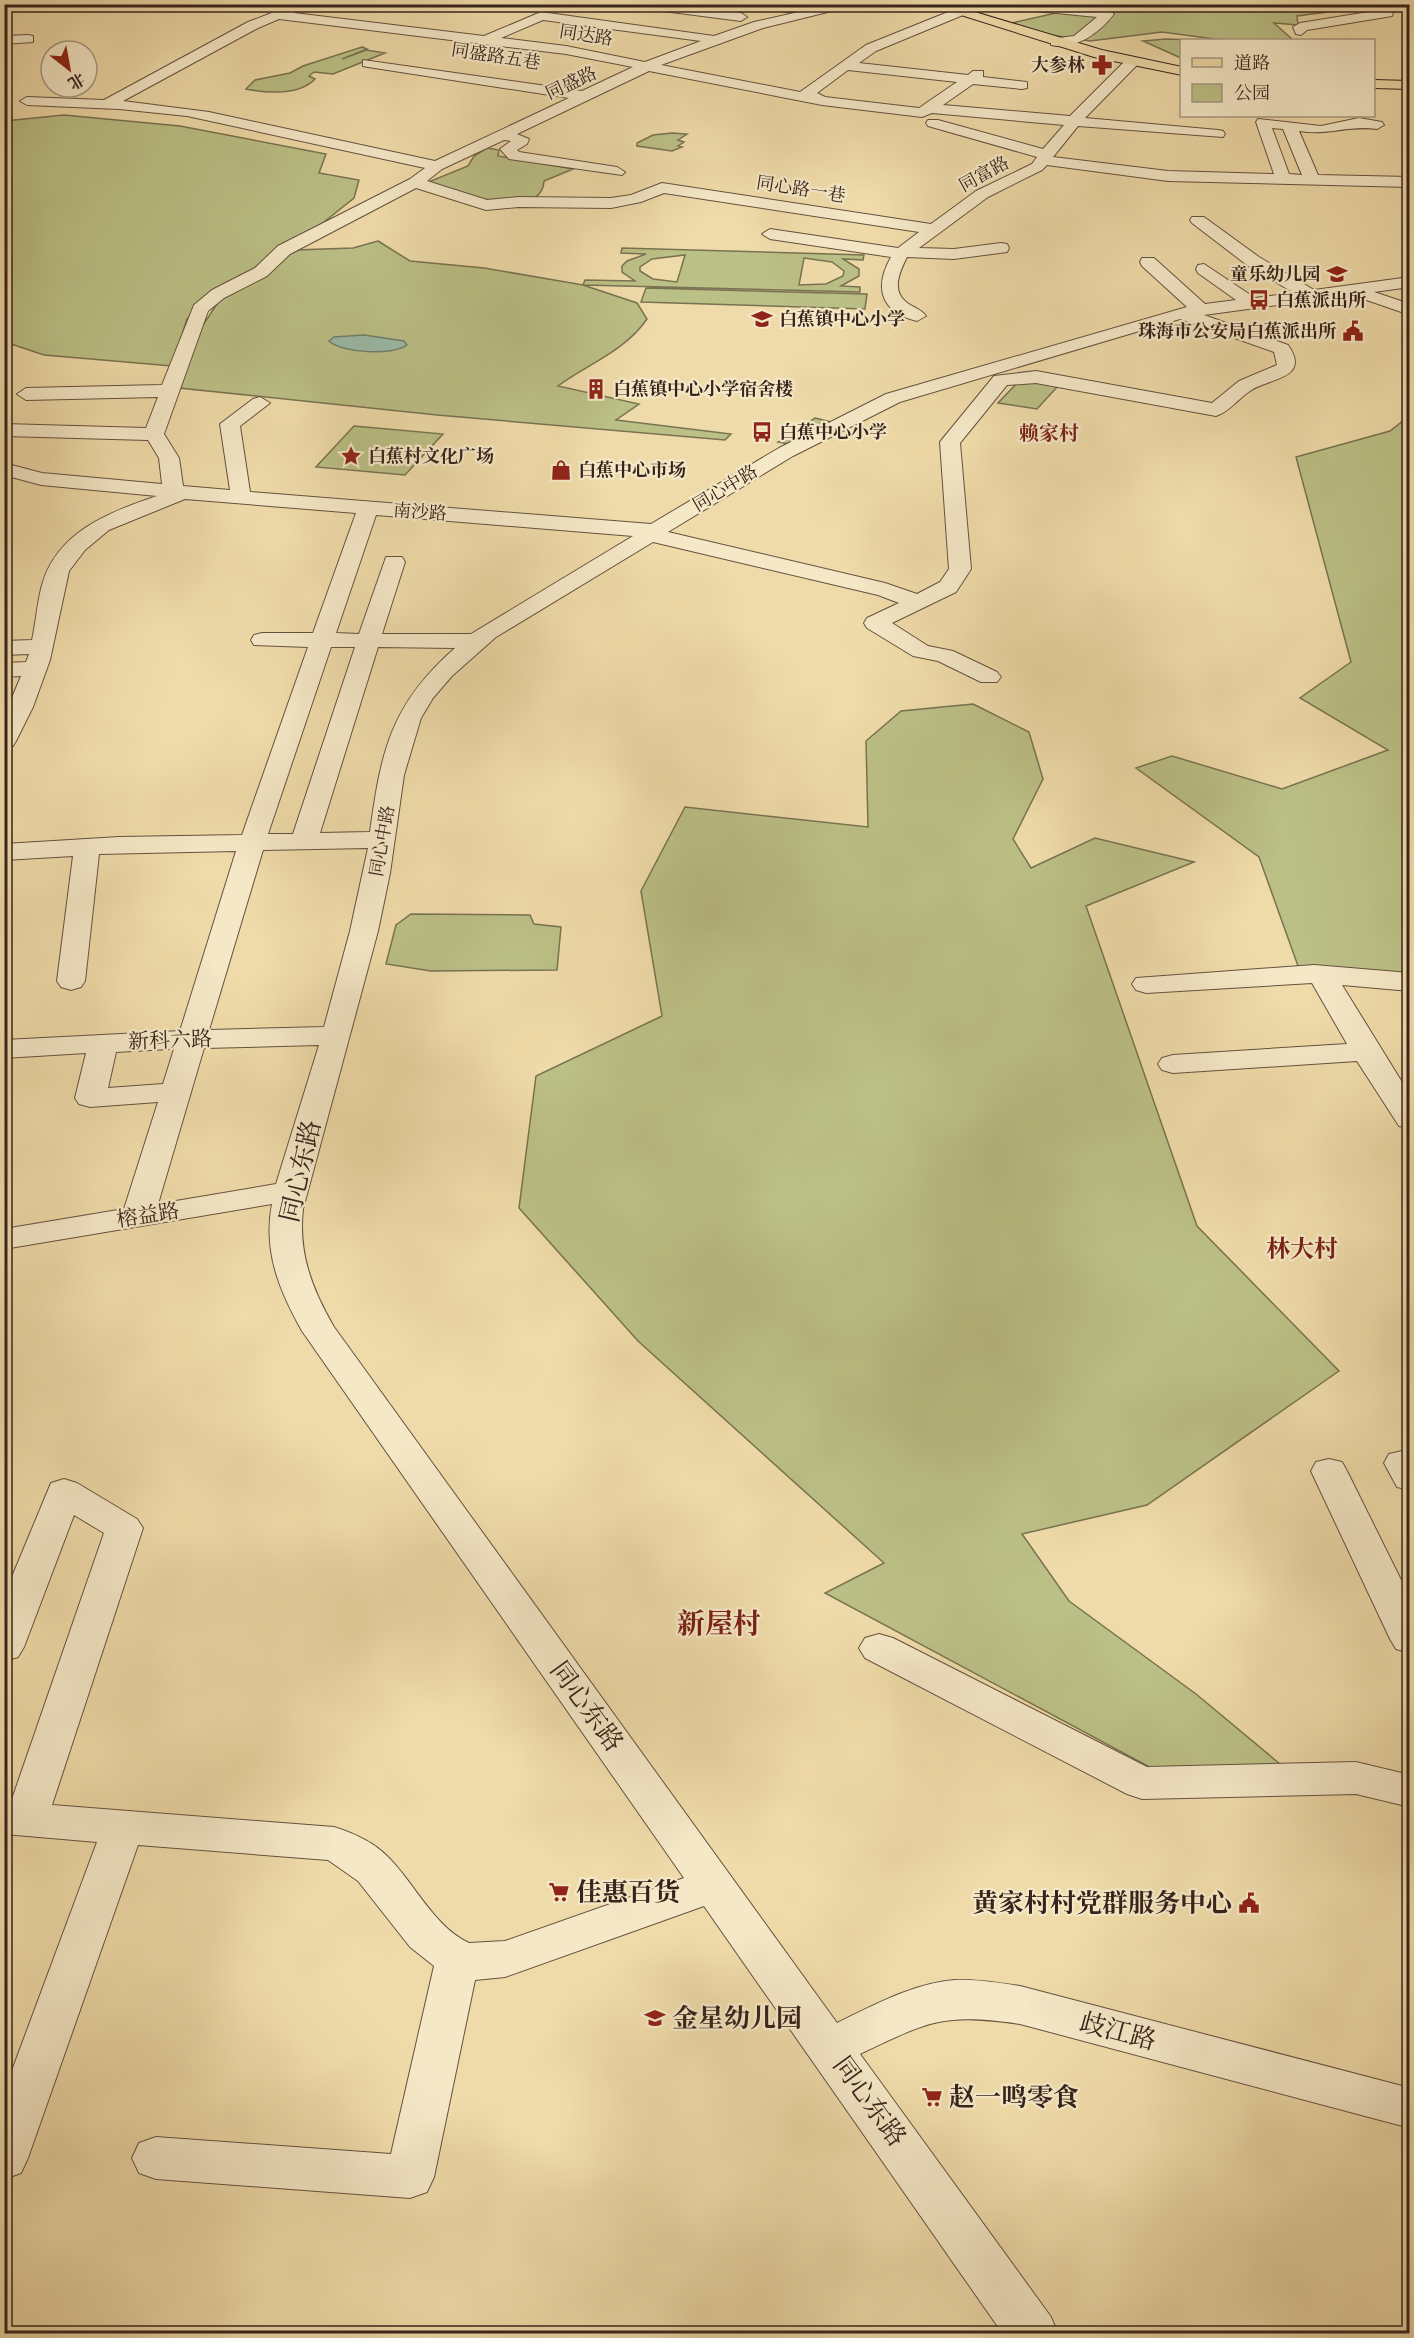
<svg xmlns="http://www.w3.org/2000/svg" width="1414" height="2338" font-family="'IM FELL Great Primer','Noto Serif SC',serif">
<rect width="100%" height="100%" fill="#efdba9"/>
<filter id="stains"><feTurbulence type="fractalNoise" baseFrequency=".00333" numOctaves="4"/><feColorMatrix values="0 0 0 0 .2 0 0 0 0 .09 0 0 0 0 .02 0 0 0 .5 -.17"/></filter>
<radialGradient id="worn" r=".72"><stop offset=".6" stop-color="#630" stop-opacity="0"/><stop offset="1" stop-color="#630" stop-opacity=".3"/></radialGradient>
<path fill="#bbc086" stroke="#797251" stroke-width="1.5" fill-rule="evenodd" d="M750,4L836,5L790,13Z
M1118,4H1344L1351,9L1297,16L1298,25L1274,23L1293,40H1222L1162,32L1090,41L1051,35L1012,23L1069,10L1112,11Z
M1166,39L1194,40H1182L1181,58L1143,41Z
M362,47L367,49L342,59L366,50L385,53L333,74L314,72L309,76L315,79C299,96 266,93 246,89L255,80L290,73L303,66Z
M64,115L180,126L326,154L319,173L359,180L354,198L319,226L262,267L218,291L187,319L172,366L44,355L5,342V121Z
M672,133L687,134L678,140L684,142L678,146L682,147L672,151L637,146V143L653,135Z
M487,148L499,150L498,156L573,169L544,181C542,223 453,191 431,185V181L468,166L474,156Z
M378,241L410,261L484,268L583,285L585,280L635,281L622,272V266L627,261L646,254L621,253L622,248L864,255L863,260L843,259L859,269V276L841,286L860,287V292L583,285L637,303L647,319C625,351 588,364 558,386L639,404L616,420L731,434L725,440L437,415L179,388L194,339L222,296L261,277L295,250L353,248ZM685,255L677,282L653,279L640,271V267L652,259ZM804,258L832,262L844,271L843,276L826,284L799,285Z
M646,288L867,294L865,309L641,302Z
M1020,380L1058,386L1037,409L998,403Z
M1409,416V981L1303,980L1259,857L1136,768L1172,756L1282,789L1388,750L1300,698L1351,662L1296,457L1390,431Z
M815,418L835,423L789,444L778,442Z
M354,426L443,434L405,475L316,467Z
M973,704L1029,732L1043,779L1013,839L1031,868L1095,838L1194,862L1086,906L1197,1226L1339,1371L1147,1505L1022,1534L1069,1601L1196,1694L1280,1764L1276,1795L1198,1793L825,1593L884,1563L638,1341L519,1208L536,1076L662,1016L641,891L685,807L868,827L866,741L901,711Z
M411,914L530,915L534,924L561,927L557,970L431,971L386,964L396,925Z"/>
<path fill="#9abba7" stroke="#727e6f" stroke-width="1.5" d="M364,335L404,341L407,345C393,356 341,353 329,341L334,337Z"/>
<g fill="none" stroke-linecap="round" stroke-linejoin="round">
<g stroke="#65513f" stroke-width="2">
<path id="minor" d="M295,4L302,8L294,13L484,36L541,12L714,36L754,22L834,4H860L763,28L661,65L800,92L866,45L958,8L963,9V15L876,51L859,63L968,75L973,71H983V77L1027,82V88L1022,89L973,84L943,105L1070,116L1127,59H1137V65L1085,118L1218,130L1223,131L1225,134L1223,137L1078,126L1053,157L1168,171L1274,174L1256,122L1258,119L1321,126L1359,118L1382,122L1384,125L1377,129C1348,125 1329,136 1299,131L1318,175L1410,177V187L1168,181L1047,165L1042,170L988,197L919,248L954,249L1001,243L1007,244L1009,248L1007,252L954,259L907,257C900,271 891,290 906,302C912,307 921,309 926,316L917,321C880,312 874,287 891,257L770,239L762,234L770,229L898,248L919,232L664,193L641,202L611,208L519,207L486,210L416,188L290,254L267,276L224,298L208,311L164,434L179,458L183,486L230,490L220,424L253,399L260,397L270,403L240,426L250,492L651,524L779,448L886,394L1187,307L1142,266L1140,262L1142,258H1154L1205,304L1236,300L1198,273L1196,269L1198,265L1204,264L1255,298L1294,293L1247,265L1192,223L1190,220L1192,217H1204L1259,257L1314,290L1410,277V287L1374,292L1410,304V315L1352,295L1204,315L1288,345C1312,379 1268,378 1250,391C1238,399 1229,412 1216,416L1036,383L1007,385L960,443L971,569L956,592L892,623L928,646L953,651L997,672L1001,677L997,682H981L938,661L913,656L867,628L864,623L867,618L899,603L878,595L653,542L496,637L452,676L433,698L421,718L404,775L390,873L378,931L303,1209C298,1253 312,1289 334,1327L837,2023C874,2005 914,1983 955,1980C977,1979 999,1983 1020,1986L1410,2088V2128L1020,2024C943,2013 929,2021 860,2054L1051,2317L1058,2334H1003L704,1906L505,1977L475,1980L434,2177L427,2192L410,2198L156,2179L139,2173L132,2158L139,2143L156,2137L391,2154L434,1966L410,1947L358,1881L328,1860L138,1845L28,2158L21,2173L4,2179V2092L97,1842L4,1834V1802H11L104,1533L74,1515L24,1647L18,1657L4,1661V1596L51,1483L64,1479L77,1483L137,1519L143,1528L52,1805L334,1827C353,1833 372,1841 387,1856C414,1882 433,1926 469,1943L505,1941L684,1878L302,1331C279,1290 263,1251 272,1204L4,1249V1229L124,1209L158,1102L90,1107L79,1104L75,1098L86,1053L4,1058V1040L180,1031L236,851L99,854L85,981L81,987L71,990L61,987L57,981L73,856L4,860V844L119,837L242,835L308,647L254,645L251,640L254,635L262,633H313L356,513L185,499L109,530L85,550L69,571L50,660L33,707L16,741L13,746L4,748V717L21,676L4,677V663L26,662L29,654L4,655V641L32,640C36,622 37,603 42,585C57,532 109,512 157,496L41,485L4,475V463L42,473L162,484L159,458L148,440L4,436V424L146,428L158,397L26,400L17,394L26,388L162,385L194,305L212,290L255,268L278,246L410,179L425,168L187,116L119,109L27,105L20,101L27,97L104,100L248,22ZM279,19L566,54L633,67L582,91L363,60V66L368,67L569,98L435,161L209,112L123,101L258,28ZM543,20L701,41L645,62L566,46L501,38ZM848,70L957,82L919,108L825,97L817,93ZM649,71L822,105L922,117L932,113L1064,125L1043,149L938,120H928L926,123L928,126L1037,157L1032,164L976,191L931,224L662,183L631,195L611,198L519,197L487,200L427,181L442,169L504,140L511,141L500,149L509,159L622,175L625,172L617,167L519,152L517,150L527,144L529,139L517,134ZM1272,128L1283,129L1302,175L1289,174ZM1180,319L1274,352L1277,365L1239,381L1212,403L1036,371L994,376L940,442L949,569L940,582L917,594L885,583L668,532L793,456L900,402ZM376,515L633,536L471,634H382L405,562L402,557H386L359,634L336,633ZM331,647H355L293,834H268ZM378,647L455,648C391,704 381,751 370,832L320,833ZM368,848L350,931L324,1027L209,1030L263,850ZM319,1045L276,1184L158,1204L204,1048ZM169,1049H174L163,1084L108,1088L116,1052Z
M634,4H674L741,13L747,17L741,21L640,8Z
M999,4H1050L1108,10L1114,14C1100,32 1076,51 1051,45V39L1074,36L1097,17L1005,8Z
M1387,9L1393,13L1392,16L1307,30L1301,35L1296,34L1293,27L1300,23Z
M28,35L33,36V42L4,44V36Z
M1314,965L1410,973V991L1342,985L1410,1095V1128L1399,1126L1357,1061L1173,1073L1162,1070L1158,1064L1162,1058L1173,1055L1347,1044L1312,983L1146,993L1136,990L1132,984L1136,978Z
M1402,1451L1410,1453V1490L1397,1487L1384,1463L1389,1454Z
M1329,1459L1342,1462L1347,1471L1410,1598V1653L1396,1649L1390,1639L1311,1471L1316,1462Z
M879,1634L893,1638L1147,1767L1356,1762L1410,1775V1807L1356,1794L1142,1799L1127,1794L865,1658L859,1648L865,1638Z"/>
</g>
<g stroke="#37231c" stroke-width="2">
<path id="major" d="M926,4H948L1102,50L1182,67V75L1094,57Z
M1374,80L1410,81V89L1374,88Z"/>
</g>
<use href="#minor" fill="#f5e8c7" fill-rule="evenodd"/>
<use href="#major" fill="#efdba9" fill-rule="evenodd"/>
</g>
<defs>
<g id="pharmacy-bare" transform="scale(1.62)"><path d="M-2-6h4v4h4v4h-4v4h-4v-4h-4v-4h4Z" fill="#8f2418" stroke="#f5e8c7" stroke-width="2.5" paint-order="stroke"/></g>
<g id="school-bare" transform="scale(1.62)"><path d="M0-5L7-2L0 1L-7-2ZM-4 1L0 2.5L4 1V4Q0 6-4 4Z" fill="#8f2418" stroke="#f5e8c7" stroke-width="2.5" paint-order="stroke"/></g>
<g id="bus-bare" transform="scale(1.62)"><path d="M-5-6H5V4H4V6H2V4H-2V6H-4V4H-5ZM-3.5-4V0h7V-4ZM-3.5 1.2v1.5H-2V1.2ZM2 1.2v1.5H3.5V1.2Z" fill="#8f2418" stroke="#f5e8c7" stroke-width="2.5" paint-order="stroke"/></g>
<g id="civic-bare" transform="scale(1.62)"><path d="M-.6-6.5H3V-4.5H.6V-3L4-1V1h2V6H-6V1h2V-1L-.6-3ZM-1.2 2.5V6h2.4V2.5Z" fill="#8f2418" stroke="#f5e8c7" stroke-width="2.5" paint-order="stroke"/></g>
<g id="building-bare" transform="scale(1.62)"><path d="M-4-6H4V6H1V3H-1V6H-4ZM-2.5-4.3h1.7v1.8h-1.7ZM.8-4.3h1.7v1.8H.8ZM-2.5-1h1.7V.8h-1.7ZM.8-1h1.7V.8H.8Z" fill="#8f2418" stroke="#f5e8c7" stroke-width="2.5" paint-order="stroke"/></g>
<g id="sight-bare" transform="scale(1.62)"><path d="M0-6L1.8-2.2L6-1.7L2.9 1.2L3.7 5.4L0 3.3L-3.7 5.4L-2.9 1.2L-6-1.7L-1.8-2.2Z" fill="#8f2418" stroke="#f5e8c7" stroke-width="2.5" paint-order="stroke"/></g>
<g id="shop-bare" transform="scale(1.62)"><path d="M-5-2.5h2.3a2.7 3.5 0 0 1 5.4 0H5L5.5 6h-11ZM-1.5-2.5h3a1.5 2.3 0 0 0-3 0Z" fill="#8f2418" stroke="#f5e8c7" stroke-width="2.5" paint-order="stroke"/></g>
<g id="supermarket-bare" transform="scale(1.62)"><path d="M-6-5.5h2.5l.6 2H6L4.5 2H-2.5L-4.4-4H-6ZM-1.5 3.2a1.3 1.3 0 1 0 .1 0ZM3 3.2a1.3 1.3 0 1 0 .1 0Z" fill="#8f2418" stroke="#f5e8c7" stroke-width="2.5" paint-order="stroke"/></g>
</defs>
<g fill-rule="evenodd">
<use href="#pharmacy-bare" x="1102" y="65"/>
<use href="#school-bare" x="1337" y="274"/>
<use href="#bus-bare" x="1259" y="300"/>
<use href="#school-bare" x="762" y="319"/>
<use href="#civic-bare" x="1353" y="331"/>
<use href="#building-bare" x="596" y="389"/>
<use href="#bus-bare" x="762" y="432"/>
<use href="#sight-bare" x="351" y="456"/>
<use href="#shop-bare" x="561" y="470"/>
<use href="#supermarket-bare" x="559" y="1892"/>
<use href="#civic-bare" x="1249" y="1903"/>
<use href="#school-bare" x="655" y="2018"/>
<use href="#supermarket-bare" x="932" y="2097"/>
</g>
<g text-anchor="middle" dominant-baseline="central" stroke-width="4.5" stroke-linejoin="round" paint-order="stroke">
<g font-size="18" fill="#37231c" stroke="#f5e8c7">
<text transform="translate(586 35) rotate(9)">同达路</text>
<text transform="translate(496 56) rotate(9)">同盛路五巷</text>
<text transform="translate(571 83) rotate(-25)">同盛路</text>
<text transform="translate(984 174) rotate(-29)">同富路</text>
<text transform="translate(801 189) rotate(9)">同心路一巷</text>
<text transform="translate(725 488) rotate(-31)">同心中路</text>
<text transform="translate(420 512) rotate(4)">南沙路</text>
<text transform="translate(382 841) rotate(-80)">同心中路</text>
</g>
<g font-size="18" font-weight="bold" fill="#37231c" stroke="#f5e8c7" text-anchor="start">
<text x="1085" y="65" text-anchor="end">大参林</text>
<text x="1320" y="274" text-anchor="end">童乐幼儿园</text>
<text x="1276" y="300">白蕉派出所</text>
<text x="779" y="319">白蕉镇中心小学</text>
<text x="1336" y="331" text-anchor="end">珠海市公安局白蕉派出所</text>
<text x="613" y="389">白蕉镇中心小学宿舍楼</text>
<text x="779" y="432">白蕉中心小学</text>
<text x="368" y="456">白蕉村文化广场</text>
<text x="578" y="470">白蕉中心市场</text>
</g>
<g font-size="20" font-weight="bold" fill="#7a1f14" stroke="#f5e8c7">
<text x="1049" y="433">赖家村</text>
</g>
<g font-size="21" fill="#37231c" stroke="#f5e8c7">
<text transform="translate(170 1040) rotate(-2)">新科六路</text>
<text transform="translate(148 1215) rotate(-9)">榕益路</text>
</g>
<g font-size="24" font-weight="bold" fill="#7a1f14" stroke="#f5e8c7">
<text x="1302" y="1249">林大村</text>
</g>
<g font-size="26" fill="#37231c" stroke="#f5e8c7">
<text transform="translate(300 1171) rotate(-77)">同心东路</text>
<text transform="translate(587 1706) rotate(54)">同心东路</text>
<text transform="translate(1118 2031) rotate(15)">歧江路</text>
<text transform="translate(870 2101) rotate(54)">同心东路</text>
</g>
<g font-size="26" font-weight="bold" fill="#37231c" stroke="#f5e8c7" text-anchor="start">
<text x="576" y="1892">佳惠百货</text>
<text x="1232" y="1903" text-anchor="end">黄家村村党群服务中心</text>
<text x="672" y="2018">金星幼儿园</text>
<text x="949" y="2097">赵一鸣零食</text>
</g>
<g font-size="28" font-weight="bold" fill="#7a1f14" stroke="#f5e8c7">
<text x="719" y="1623">新屋村</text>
</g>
</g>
<rect width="1414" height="2338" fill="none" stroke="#efdba9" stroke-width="24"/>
<rect x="6" y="6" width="1402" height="2326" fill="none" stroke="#37231c" stroke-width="3"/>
<rect x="12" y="12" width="1390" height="2314" fill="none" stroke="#37231c" stroke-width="1.5"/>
<rect x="1180" y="39" width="195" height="78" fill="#f5e8c7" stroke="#a99983" stroke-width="1.5"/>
<rect x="1192" y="58" width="30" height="9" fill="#efdba9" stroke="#a99983" stroke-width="1.5"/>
<text x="1234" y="69" font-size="18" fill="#37231c">道路</text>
<rect x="1192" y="84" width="30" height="18" fill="#bbc086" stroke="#a99983" stroke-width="1.5"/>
<text x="1234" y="99" font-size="18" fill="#37231c">公园</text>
<g transform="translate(69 69) rotate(149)"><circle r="28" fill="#f5e8c7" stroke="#a99983" stroke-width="1.5"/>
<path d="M0-4.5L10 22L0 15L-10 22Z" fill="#8f2418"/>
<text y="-9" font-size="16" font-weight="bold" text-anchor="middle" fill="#37231c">北</text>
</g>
<rect width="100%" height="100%" filter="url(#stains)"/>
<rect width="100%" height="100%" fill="url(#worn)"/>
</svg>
